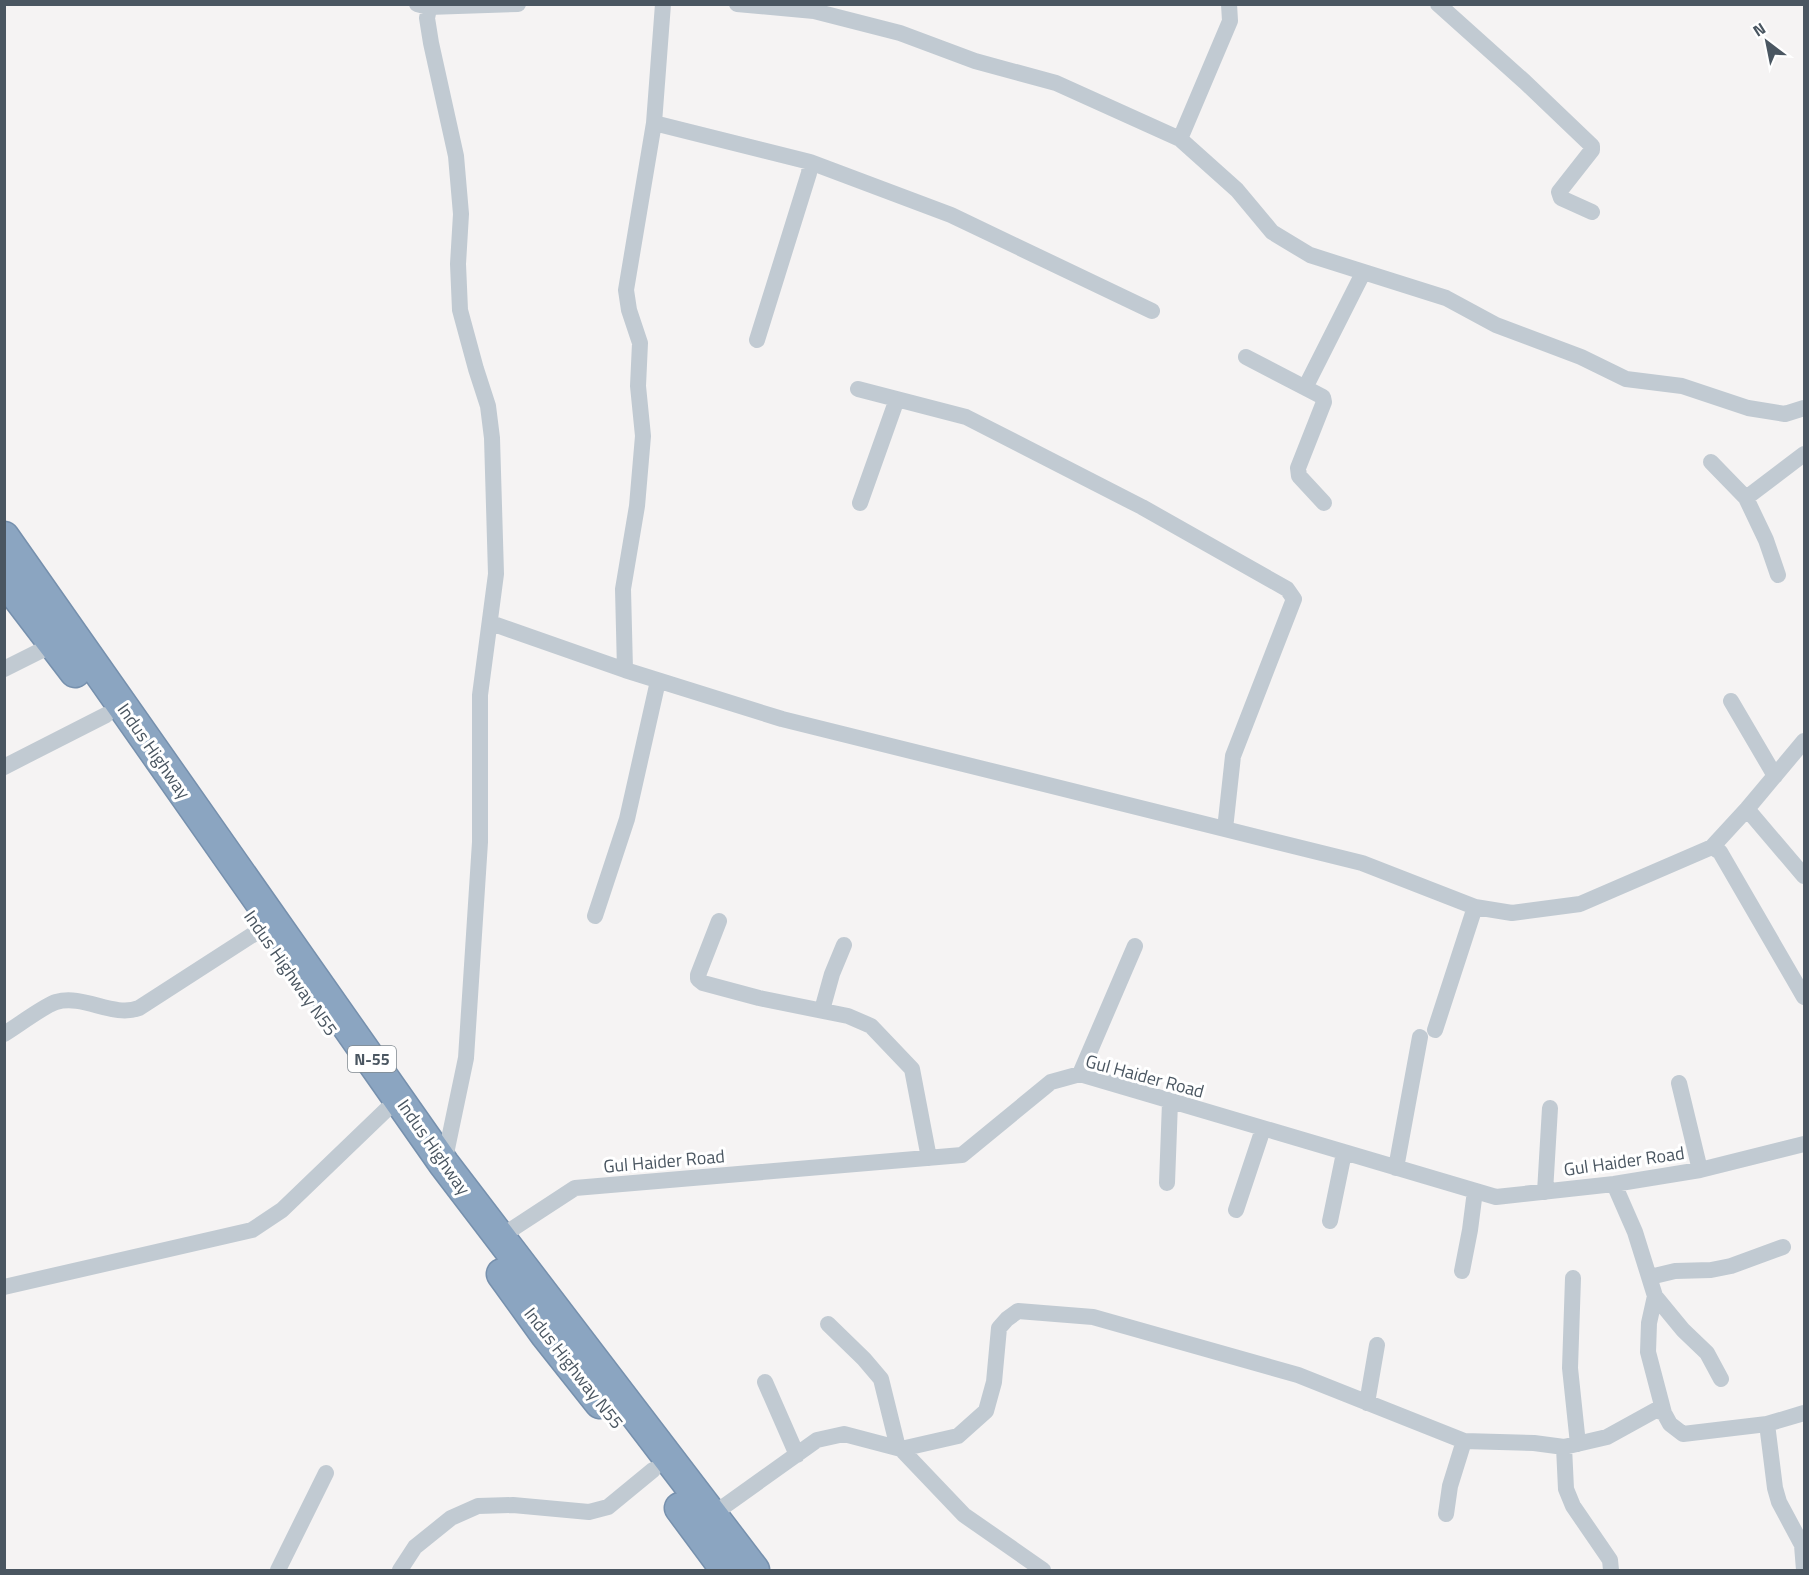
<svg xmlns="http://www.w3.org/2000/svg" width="1809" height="1575" font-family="'Titillium Web',sans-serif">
<rect width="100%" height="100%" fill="#f5f3f3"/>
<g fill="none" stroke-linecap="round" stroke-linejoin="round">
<g stroke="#7690ad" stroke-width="33">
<path id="highway" d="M4,537L444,1164L754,1570
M4,579L75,672
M502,1274L546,1335L600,1403
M680,1508L726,1570"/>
</g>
<path stroke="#c1cad2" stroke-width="16" d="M417,4L428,7L518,4
M430,4L427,18L431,43L456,156L461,214L458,264L460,310L476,369L488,406L492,438L496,574L480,695V842L466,1058L444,1163
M737,4L814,11L900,33L975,61L1056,83L1180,139L1237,190L1272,232L1310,255L1446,298L1496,325L1581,357L1626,379L1682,386L1748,408L1785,414L1804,408
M1438,4L1525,82L1592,146V150L1559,192L1561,198L1592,212
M654,123L810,162L809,173L757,340
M1180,139L1230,21L1229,4
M810,162L951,215L1152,311
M1246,357L1323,397L1324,402L1298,468L1299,476L1324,503
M1306,386L1363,273
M858,389L966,417L1142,507L1287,589L1294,599L1233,756L1225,829
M1711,462L1746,498L1766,540L1778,575
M1746,498L1804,454
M860,503L897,399
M491,623L625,670L782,719L1362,863L1475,907L1512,913L1580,904L1712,847L1720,852L1804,997
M4,669L54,644
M625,670L623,589L637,506L643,436L638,386L640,343L629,310L626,290L654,123L663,4
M1731,701L1775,776
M4,767L106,715
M1747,809L1804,876
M1712,847L1747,809L1804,741
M595,916L627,819L658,681
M719,921L698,975V979L703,983L759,998L848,1016L871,1026L912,1069L929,1158
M822,1010L832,974L844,945
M1435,1030L1475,907
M4,1034C16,1027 45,1005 56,1002C84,994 113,1018 139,1008L260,930
M1080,1074L1135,946
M1679,1083L1700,1170
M1396,1168L1420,1037
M1167,1183L1170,1102
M1614,1184L1635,1232L1655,1296L1683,1330L1707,1353L1721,1379
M1545,1192L1550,1108
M1236,1210L1263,1129
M1330,1221L1344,1153
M500,1237L575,1188L962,1155L1051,1082L1080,1074L1496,1197L1614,1184L1700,1170L1804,1144
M1462,1271L1470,1230L1475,1191
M1650,1277L1675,1271L1711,1270L1731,1266L1783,1247
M1573,1278L1570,1368L1578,1444
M4,1287L252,1230L282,1210L386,1110
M1655,1296L1649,1323L1648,1352L1664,1413
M828,1324L864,1359L881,1379L898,1448
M765,1382L797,1455
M1367,1403L1377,1345
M1767,1424L1775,1488L1779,1502L1802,1545L1804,1570
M1564,1447L1566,1489L1573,1506L1610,1560L1611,1570
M901,1449L964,1515L1043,1570
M1446,1514L1450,1486L1464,1441
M712,1515L817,1440L844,1434L901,1449L958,1436L986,1411L994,1382L999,1328L1007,1319L1018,1311L1093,1317L1298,1375L1464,1441L1534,1443L1564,1447L1607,1437L1656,1410L1664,1413L1670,1424L1683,1434L1767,1424L1804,1413
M278,1570L326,1473
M400,1570L415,1547L451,1518L478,1506L513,1505L589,1512L608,1507L653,1470"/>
<use href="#highway" stroke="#8ba5c1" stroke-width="30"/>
</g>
<g text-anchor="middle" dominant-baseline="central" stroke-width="6" stroke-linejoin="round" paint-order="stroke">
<rect fill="#fff" stroke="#808990" stroke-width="1.5" x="348" y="1046" width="48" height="26" rx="4.5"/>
<g font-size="16" font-weight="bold" fill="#4a5661">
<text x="372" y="1059">N-55</text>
</g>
<g font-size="18" fill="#4a5661" stroke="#fff">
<text transform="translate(154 751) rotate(55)">Indus Highway</text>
<text transform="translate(291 973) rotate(55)">Indus Highway N55</text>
<text transform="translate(1145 1076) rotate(15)">Gul Haider Road</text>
<text transform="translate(434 1147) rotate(55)">Indus Highway</text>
<text transform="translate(664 1161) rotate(-5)">Gul Haider Road</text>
<text transform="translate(1624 1161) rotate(-8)">Gul Haider Road</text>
<text transform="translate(574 1368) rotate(52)">Indus Highway N55</text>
</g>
</g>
<rect width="1809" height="1575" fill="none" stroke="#4a5661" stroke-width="12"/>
<g transform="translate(1767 42) rotate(328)" stroke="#ffffff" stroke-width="4.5" paint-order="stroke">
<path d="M0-4.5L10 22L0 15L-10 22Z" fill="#4a5661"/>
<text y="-9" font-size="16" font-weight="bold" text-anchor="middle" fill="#4a5661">N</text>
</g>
</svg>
